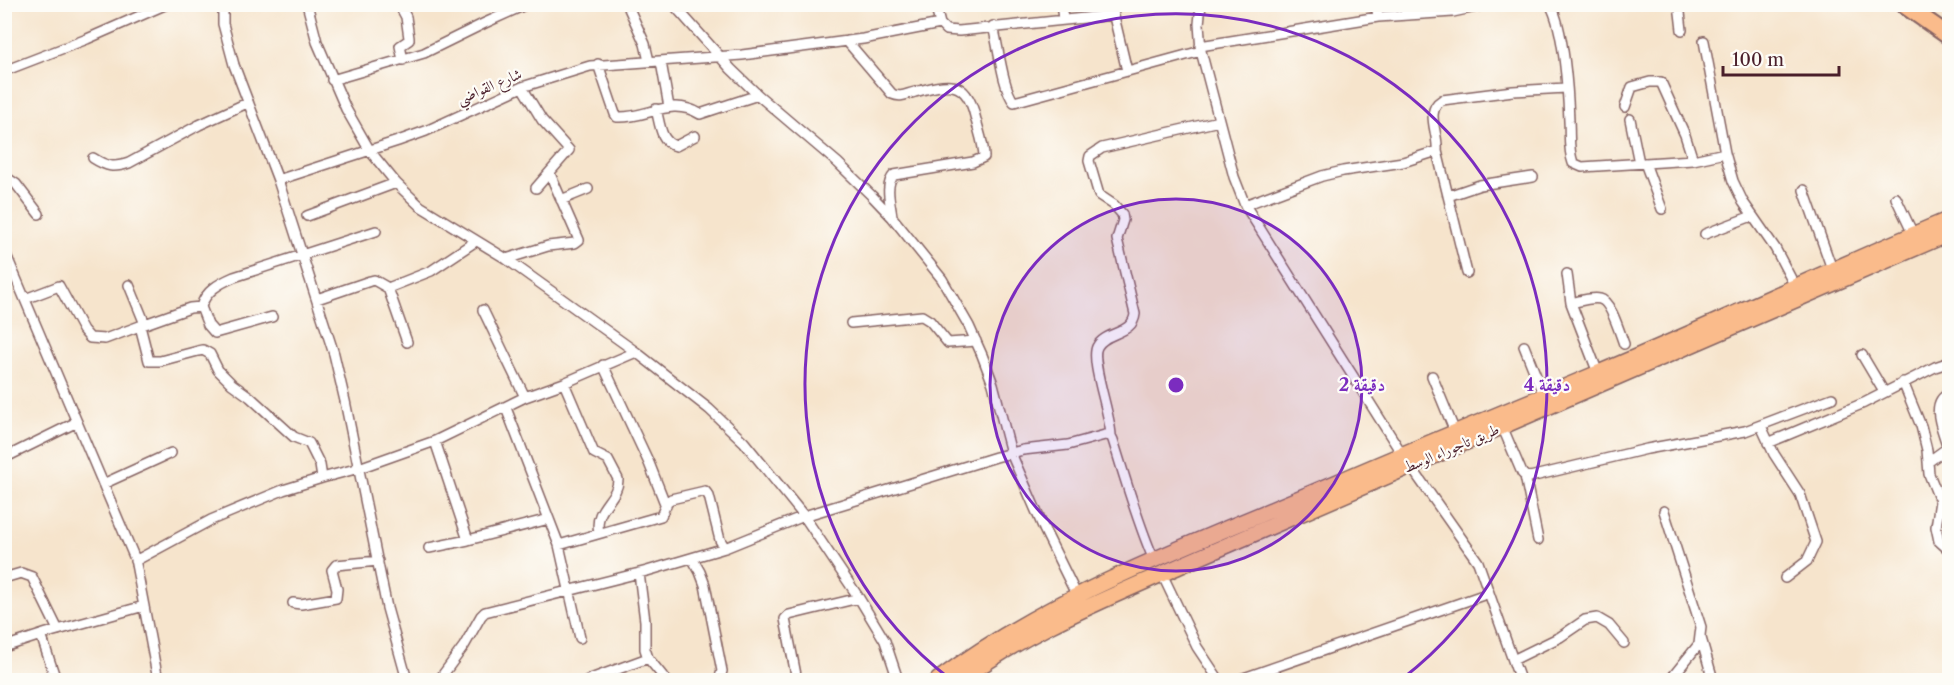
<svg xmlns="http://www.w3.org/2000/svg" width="1954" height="685" font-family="'Libre Caslon Text',Amiri,serif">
<rect width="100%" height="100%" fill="#fdfcf7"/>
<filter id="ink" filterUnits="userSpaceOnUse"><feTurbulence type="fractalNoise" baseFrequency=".0167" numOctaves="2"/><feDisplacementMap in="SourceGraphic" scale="12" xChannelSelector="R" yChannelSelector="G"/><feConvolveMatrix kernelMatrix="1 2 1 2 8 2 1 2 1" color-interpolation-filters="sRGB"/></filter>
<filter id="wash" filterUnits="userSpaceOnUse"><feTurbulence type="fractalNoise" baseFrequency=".008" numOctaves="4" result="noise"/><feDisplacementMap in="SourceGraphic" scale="24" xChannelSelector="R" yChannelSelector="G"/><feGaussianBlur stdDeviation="1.35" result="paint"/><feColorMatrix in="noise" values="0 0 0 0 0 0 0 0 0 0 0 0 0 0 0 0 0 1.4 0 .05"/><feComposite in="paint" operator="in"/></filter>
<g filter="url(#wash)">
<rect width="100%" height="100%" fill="#f6e4cc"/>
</g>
<g filter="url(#ink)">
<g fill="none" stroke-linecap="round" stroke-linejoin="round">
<g stroke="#866463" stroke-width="12">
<path id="street" d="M223,4V24L234,65L278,180L334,354L345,401L387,608L407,680
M307,4L317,42L346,109L370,151L396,183L420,206L505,258L636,352L709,409L744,442L804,516L859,598L885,641L898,680
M399,4L406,17L409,38V40L400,46L403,60
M627,4L645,44L649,61
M673,4L731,69L758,95L838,163L872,196L892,217L942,279L969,326L982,355L993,384L1011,453L1044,529L1077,596
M935,4L940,24
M1061,4L1063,19
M1111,4L1127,71
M1201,4L1199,24L1201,51L1234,177L1245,205L1402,454L1478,562L1520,680
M1376,4L1378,17
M1550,4C1564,28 1568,92 1569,121C1570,136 1568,149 1573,163L1582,167L1693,160L1725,153L1733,181L1743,202L1775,248L1797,290
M1679,4L1682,30
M993,26C998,44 1003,90 1014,102L1201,51
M847,41L892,94C901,98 906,94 915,92C948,83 966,78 975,116C978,129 984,144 984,157L973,162L894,175C884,185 891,205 892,217
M1704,41L1725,153
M1200,46L1378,17L1453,12L1490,4
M661,62L669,107
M598,64L615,114L617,117C647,119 670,96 700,114L758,95
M4,71L87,39L167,4
M332,80L424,53L485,23L527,4
M522,87L542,120L569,150L536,188
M1625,107L1632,87L1650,82H1661L1685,135L1693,160
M656,109C660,123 660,142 676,146L695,136
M1630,119L1639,163
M1437,151L1467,273
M93,158C107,167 114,168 129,163L199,125L247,103
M1645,163L1662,209
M4,176L16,184L39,214
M278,180L398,141L426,131L522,87L590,66L742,55L863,39L940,24L946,30L959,31L1114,15
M1804,190L1832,269
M1448,196L1480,185L1533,177
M1896,198L1913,234
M561,200L588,189
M1245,205L1322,176L1343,171L1403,162L1437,151C1439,133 1424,111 1442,100L1513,91L1566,88
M307,216L396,183
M1705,234L1752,216
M4,250L135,559L158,680
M506,259L548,246L575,243L579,240L550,174
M1567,274L1571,303
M129,285L145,324L190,308L201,307
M388,288L407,342
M25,299L59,286L83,330L90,338L105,339L145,324
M317,299L370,281L374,280L388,288L431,271L476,241
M483,310L525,397
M272,317L215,333L208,325L201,307C205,291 220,283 234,277L376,231
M851,323L922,316L930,321L948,343L976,341
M140,326L149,361H160L198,351L203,350L210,354L218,370L232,384L250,397L294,437L309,443L320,465L322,478L359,468L435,441L525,397L564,383L636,352
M1524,346L1544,396
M1862,355L1884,392
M603,365L649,463L666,506
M1598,373L1571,303C1580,301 1592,297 1600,299C1611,301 1620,334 1624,344
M1432,376L1455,432
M1903,382L1921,426L1927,450L1929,474L1940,501L1936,527L1939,541L1950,551
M564,383L594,453L608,460L618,479C619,499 593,508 599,532
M506,408L559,545L580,638
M1502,426L1522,473L1525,476L1530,477L1647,449L1745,431L1832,398
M1761,426L1774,454L1800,494L1816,542L1807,561L1785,578
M1111,436C1111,416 1090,361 1097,347C1105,331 1133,335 1135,314L1117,239L1123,220L1122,214L1114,205L1099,195L1089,161L1090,156L1102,148L1219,121
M435,441L468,540
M1768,443L1864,403L1935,367L1950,362
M4,458L77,422
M1928,462L1946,449L1947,445C1942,428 1929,402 1950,393
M1525,476L1538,540
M103,484L171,453
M1664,511L1701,627L1699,644L1670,680
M559,545L661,516L667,502L671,499L705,491L709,496L720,540L725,548L804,516L996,457L1023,450L1068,445L1105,435L1111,436L1113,440C1126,481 1137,521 1154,560
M429,548L468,540L549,519
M692,558L700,572L705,585L722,671L719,680
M135,561L211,520L283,490L322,478
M639,573L645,621V649L648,658L666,680
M1162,574L1197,647L1219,680
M4,578L21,573L32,577L58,630
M293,603L301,604L336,598L337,589L332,570L336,565L378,561
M41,635L56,680
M1701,638L1713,680
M4,647L47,633L144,606
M1513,660L1560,637L1585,620L1597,618L1609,625L1624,643
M439,680L464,646L481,616L485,612L647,571L725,548
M588,680L648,658
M797,680L785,619L789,615L859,598
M1238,680L1489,593"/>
</g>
<g stroke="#866463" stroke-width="18">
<path id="primary" d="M938,680C1056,592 1198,542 1333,484C1420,446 1508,411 1596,374C1715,324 1831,269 1950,219
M961,680C1027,630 1109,598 1184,564L1950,233"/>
</g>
<g stroke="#866463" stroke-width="20">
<path id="highway" d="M1903,4L1950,37"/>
</g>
<use href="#street" stroke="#fff" stroke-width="9"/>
<use href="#primary" stroke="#fabb8b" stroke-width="15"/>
<use href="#highway" stroke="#fabb8b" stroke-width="16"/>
</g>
</g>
<circle cx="1176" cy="385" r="186" fill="#7b2cbf" fill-opacity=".12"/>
<g fill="none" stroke="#7b2cbf" stroke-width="3">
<circle cx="1176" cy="385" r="186"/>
<path d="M950 679A371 371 0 1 1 1402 679"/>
</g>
<g text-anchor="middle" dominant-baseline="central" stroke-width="4.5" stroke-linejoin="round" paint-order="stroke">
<g font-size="15" fill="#4a1f2b" stroke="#fdfcf7">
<text transform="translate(489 86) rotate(-23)">شارع القواضي</text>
<text transform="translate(1451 448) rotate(-23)">طريق تاجوراء الوسط</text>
</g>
</g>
<circle cx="1176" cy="385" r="9" fill="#7b2cbf" stroke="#fdfcf7" stroke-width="3"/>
<g font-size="18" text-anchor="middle" font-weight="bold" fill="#7b2cbf" stroke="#fdfcf7" stroke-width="4.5" stroke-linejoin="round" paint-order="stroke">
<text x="1362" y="391">2 دقيقة</text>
<text x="1547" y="391">4 دقيقة</text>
</g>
<rect width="1954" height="685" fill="none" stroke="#fdfcf7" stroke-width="24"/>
<path d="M1723 66v9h116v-9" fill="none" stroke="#4a1f2b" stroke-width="3"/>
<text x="1732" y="66" font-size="18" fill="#4a1f2b" stroke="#fdfcf7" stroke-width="4.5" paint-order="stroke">100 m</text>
</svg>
